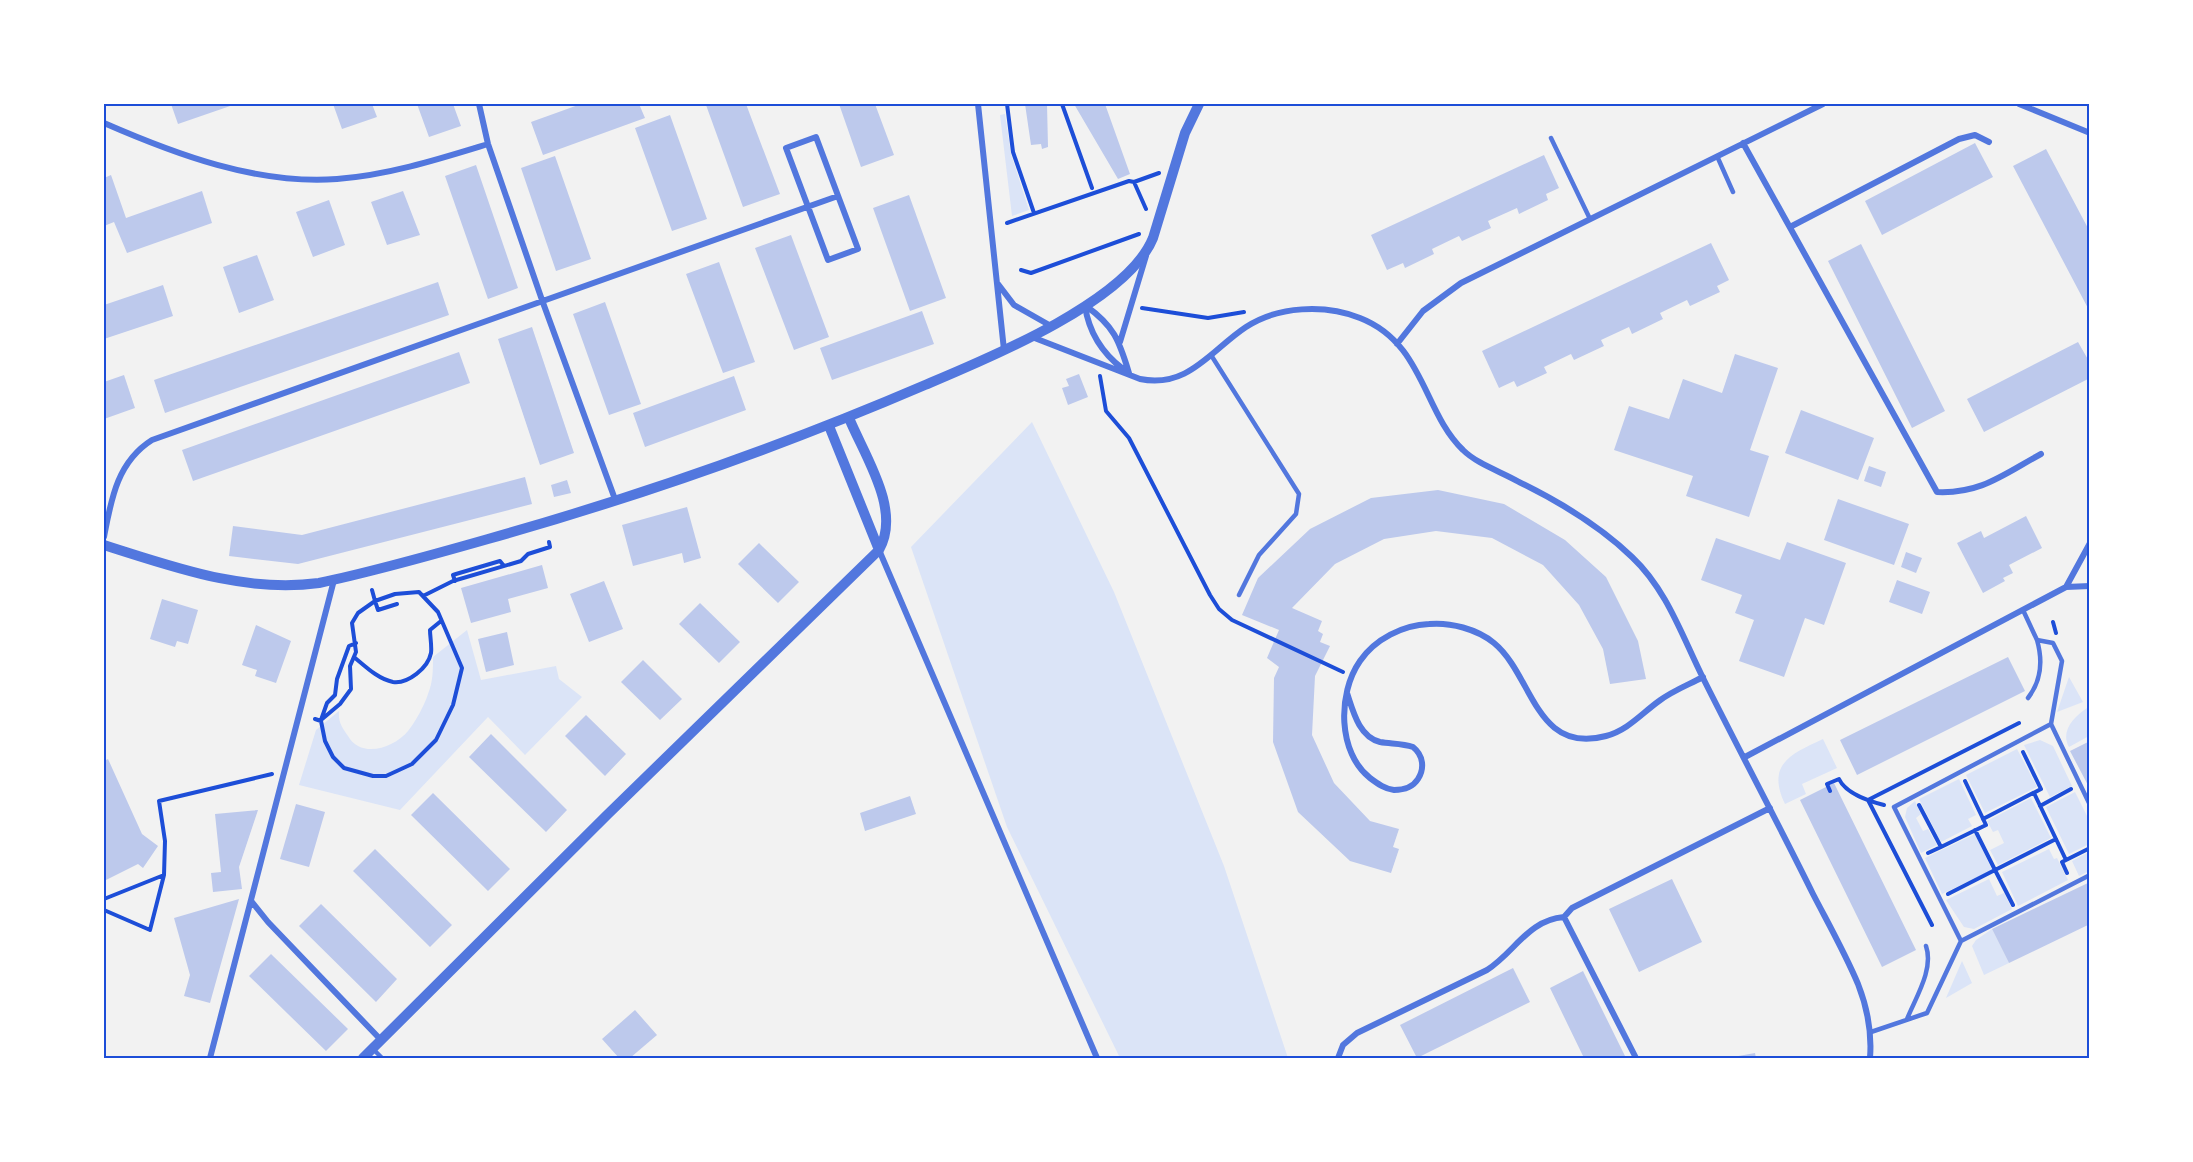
<svg xmlns="http://www.w3.org/2000/svg" width="2193" height="1162" font-family="'Asap Condensed',sans-serif">
<rect width="100%" height="100%" fill="#f2f2f2"/>
<path fill="#dbe4f7" d="M1005,114L1011,154L1029,210L1012,216L1000,115Z
M1032,422L1114,592L1224,866L1288,1058H1120L1007,827L911,547Z
M467,630L481,680L556,666L559,679L582,697L525,755L488,717L400,810L299,785L316,730L339,711C338,722 342,727 348,736C361,759 394,748 408,731C416,721 424,706 428,694C433,682 433,670 433,657Z
M2069,677L2083,702L2057,712Z
M2087,708L2089,736L2069,747C2060,731 2074,717 2087,708Z
M1823,739L1837,768L1802,784L1806,794L1785,804C1766,764 1791,754 1823,739Z
M2040,740L2053,746L2072,786L2050,797L2024,745Z
M2017,749L2037,787L1985,813L1966,775Z
M1959,779L1976,815L1968,819L1972,826L1941,842L1919,799Z
M2075,792L2089,820V844L2069,854L2046,807Z
M2031,798L2051,838L1998,865L1990,850L2004,843L1998,830L1993,832L1987,821Z
M1915,801L1921,814L1916,818L1923,831L1928,829L1937,845L1921,853L1905,817L1907,808Z
M1975,834L1992,870L1942,894L1925,858Z
M2049,849L2054,859L2057,858L2068,880L2018,906L2002,872Z
M2089,852V871L2079,876L2072,861Z
M1989,879L1997,896L2004,893L2012,909L1974,929L1964,927L1946,900Z
M1992,929L2009,963L1984,975L1972,946L1976,940Z
M1962,961L1972,983L1946,998Z"/>
<path fill="#bdc9ec" d="M171,104H236L178,124Z
M333,104H372L377,117L342,129Z
M417,104H453L461,126L429,137Z
M581,104H639L645,118L543,155L531,122Z
M709,104H746L780,194L743,207L706,105Z
M839,104H875L894,155L861,167Z
M1025,104H1047L1048,147L1042,149L1041,144L1031,145Z
M1074,104H1105L1130,174L1118,179Z
M670,115L707,219L672,231L635,128Z
M1975,143L1993,177L1882,235L1865,201Z
M2046,149L2090,232V312L2013,166Z
M1544,155L1559,188L1546,194L1548,200L1519,214L1517,208L1488,221L1491,228L1462,241L1459,236L1432,249L1434,254L1405,268L1403,263L1387,270L1371,235Z
M555,156L591,259L556,271L521,168Z
M476,165L518,288L488,299L445,176Z
M111,175L126,218L202,191L212,223L127,253L114,222L104,226V178Z
M403,191L420,235L387,245L371,202Z
M909,195L946,298L910,311L873,208Z
M329,200L345,245L313,257L296,212Z
M791,235L829,337L794,350L755,248Z
M1711,243L1729,280L1717,286L1720,292L1690,306L1687,300L1660,313L1663,319L1632,334L1629,327L1601,340L1604,346L1574,360L1571,354L1544,367L1547,373L1517,387L1514,381L1499,388L1482,351Z
M1861,244L1945,411L1912,428L1828,261Z
M257,255L274,300L239,313L223,267Z
M719,262L755,362L723,373L686,274Z
M438,282L449,315L165,413L154,380Z
M163,285L173,316L104,339V305Z
M605,302L641,404L609,415L573,314Z
M922,311L934,344L832,380L820,348Z
M532,327L574,453L540,465L498,339Z
M2078,342L2090,363V378L1984,432L1967,399Z
M459,352L470,383L193,481L182,450Z
M1735,354L1778,368L1750,450L1769,456L1749,517L1686,496L1693,476L1614,450L1629,406L1669,419L1683,379L1722,393Z
M1079,374L1088,397L1068,405L1062,388L1069,386L1066,379Z
M124,375L135,408L104,419V382Z
M734,376L746,410L645,447L633,413Z
M1801,410L1874,438L1858,480L1785,453Z
M1869,466L1886,472L1881,487L1864,481Z
M525,477L532,504L298,564L229,556L233,526L302,535Z
M567,480L571,493L554,497L551,485Z
M1438,490L1504,504L1565,540L1606,577L1638,641L1646,679L1610,684L1603,649L1579,605L1543,565L1492,538L1436,531L1384,539L1335,564L1292,608L1322,621L1318,631L1323,634L1320,642L1330,646L1315,676L1312,735L1334,783L1370,821L1399,829L1393,847L1399,849L1391,873L1350,861L1298,812L1273,742L1274,678L1279,667L1267,658L1279,630L1242,615L1258,578L1310,529L1371,498Z
M1838,499L1909,524L1894,565L1824,540Z
M687,507L701,558L684,563L682,553L633,566L622,525Z
M2026,516L2042,548L2009,565L2013,573L2003,578L2005,581L1983,593L1957,543L1981,531L1984,538Z
M1716,538L1780,560L1787,542L1846,563L1824,625L1805,618L1784,677L1739,661L1754,620L1735,613L1742,595L1701,580Z
M759,543L799,582L778,603L738,564Z
M1906,552L1922,558L1916,573L1901,567Z
M542,565L548,588L508,599L511,612L471,623L461,588Z
M1897,580L1930,592L1922,614L1889,602Z
M604,581L623,629L589,642L570,594Z
M162,599L198,610L188,644L177,641L175,647L150,639Z
M700,603L740,642L719,663L679,624Z
M256,625L291,641L276,683L255,676L257,670L242,665Z
M507,632L514,665L486,672L478,639Z
M2008,657L2025,691L1857,775L1840,740Z
M643,660L682,699L660,720L621,682Z
M586,715L626,754L605,776L565,736Z
M491,734L567,810L546,832L469,757Z
M2090,741V789L2070,751Z
M108,759L142,834L158,846L143,868L138,864L104,881V761Z
M1834,783L1916,950L1882,967L1800,800Z
M433,793L510,869L488,891L411,815Z
M910,796L916,814L865,831L860,813Z
M296,804L325,812L309,867L280,859Z
M258,810L239,867L242,889L213,892L211,873L221,872L215,814Z
M375,849L452,925L430,947L353,871Z
M1672,879L1702,942L1639,972L1609,909Z
M2090,882V924L2009,963L1992,929Z
M239,899L210,1003L184,996L190,975L174,918Z
M321,904L397,979L376,1002L299,926Z
M271,954L348,1029L326,1051L249,976Z
M1513,968L1530,1002L1417,1058L1400,1025Z
M1583,971L1626,1058H1584L1550,988Z
M635,1010L657,1035L630,1058H619L602,1039Z
M1755,1053L1756,1058H1734L1733,1057Z"/>
<g fill="none" stroke-linecap="round" stroke-linejoin="round">
<path stroke="#1d4ed8" stroke-width="4" d="M1007,104L1013,152L1034,213
M1062,104L1092,188
M1134,182L1159,173
M1007,223L1129,181L1134,182L1146,209
M1021,270L1031,273L1139,234
M1142,308L1208,318L1244,312
M1100,376L1106,411L1129,438L1210,595L1219,609L1232,620L1343,672
M455,581L453,575L456,574L500,561L504,566
M423,596L453,581L521,561L528,554L550,547L549,542
M2053,622L2056,633
M354,657C365,666 378,679 393,682C408,684 428,668 431,653C432,646 430,637 430,630L441,621
M315,719L321,721L325,741L333,757L344,768L373,776H386L412,764L436,740L453,705L462,668L438,612L419,592L395,594L375,601L372,590
M321,720L340,704L351,689L350,666L356,652L352,623L358,613L375,601L378,610L397,604
M321,720L327,703L335,695L337,679L349,646L356,643
M1830,791L1827,784L1839,779C1846,794 1869,801 1884,805
M2034,793L2066,860
M1919,805L1941,847L1928,853
M2040,806L2071,789
M1983,819L2041,789L2023,752
M1975,830L1995,870L2056,839
M1941,847L1986,825L1965,781
M2067,873L2062,862L2090,848
M164,875L165,841L159,801L272,774
M1948,894L1995,870L2013,905
M104,899L164,875L150,930L104,910
M1932,925L1868,800L2019,723"/>
<path stroke="#5277de" stroke-width="4.5" d="M1551,138L1590,219
M1717,156L1733,192
M1211,355L1299,494L1296,514L1259,555L1239,595
M2023,610L2037,640L2053,643L2062,661L2051,724L2090,805
M2028,698C2042,680 2043,661 2037,640
M1961,941L1894,807L2051,724
M1907,1019C1916,997 1934,969 1926,946
M1871,1032L1927,1013L1961,941L2090,875
M374,1050L382,1058"/>
<path stroke="#5277de" stroke-width="6" d="M479,104L488,144L542,300L616,502
M978,104L1004,350
M2019,104L2090,133
M104,123C175,154 257,185 337,179C389,175 439,159 488,144
M816,137L858,249L828,260L786,148Z
M1743,143L1937,492C1981,494 2004,474 2041,454
M1790,227L1959,139L1975,135L1989,142
M998,284L1014,305L1051,326
M1085,306C1089,333 1102,353 1123,369
M1086,306C1114,326 1119,340 1129,373
M1032,337L1140,379C1188,389 1211,350 1246,327C1278,306 1325,304 1360,318C1424,343 1423,412 1463,450C1477,464 1502,472 1519,482C1560,502 1599,525 1632,557C1667,590 1682,636 1703,678C1739,750 1777,821 1813,894C1828,923 1845,953 1858,984C1867,1007 1872,1033 1870,1058
M1120,342L1146,256
M1397,344L1423,311L1461,283L1823,104
M104,537C111,500 117,462 152,440L838,196
M879,550L1097,1058
M2066,587L2090,543
M1347,693C1353,711 1359,737 1380,742C1391,744 1402,743 1413,747C1423,755 1425,768 1418,779C1413,787 1404,790 1394,790C1385,789 1378,784 1370,778C1338,753 1337,694 1360,661C1375,639 1403,625 1429,624C1450,622 1477,629 1494,643C1533,675 1535,755 1606,736C1628,730 1641,714 1659,701C1672,691 1688,685 1703,677
M1745,757L2066,587L2090,586
M252,902L268,922L381,1040
M1564,917L1636,1058
M210,1058L334,580
M1338,1058L1343,1045L1357,1033L1487,970C1515,952 1528,920 1564,917L1572,908L1770,808"/>
<path stroke="#5277de" stroke-width="10" d="M829,426L879,550
M104,545C174,567 244,593 319,583C376,571 432,555 488,539C637,497 783,446 925,385C987,359 1127,302 1153,238L1185,133L1199,104
M363,1058L607,815L879,550C902,510 864,455 849,418"/>
</g>
<rect width="2193" height="1162" fill="none" stroke="#ffffff" stroke-width="210"/>
<rect x="105" y="105" width="1983" height="952" fill="none" stroke="#1d4ed8" stroke-width="2"/>
</svg>
